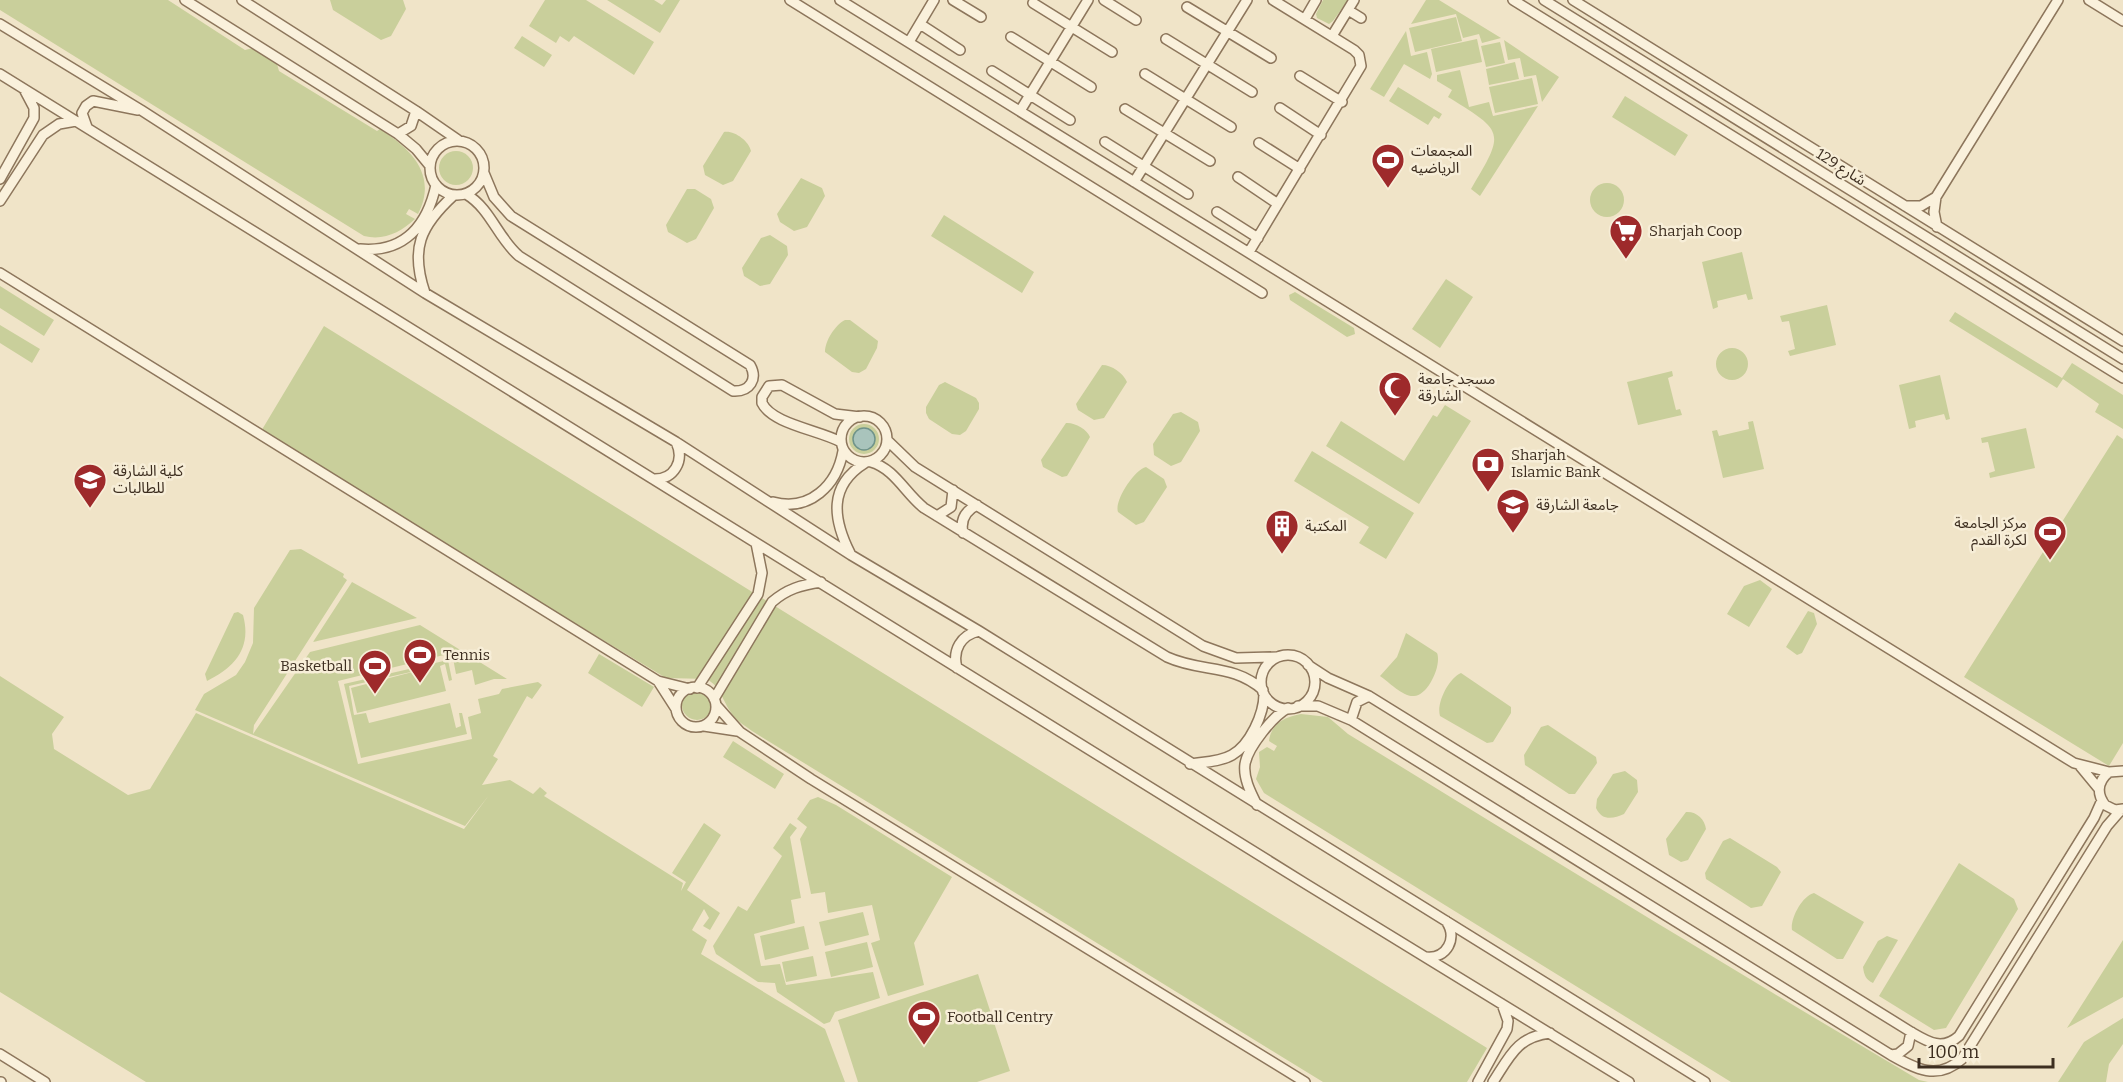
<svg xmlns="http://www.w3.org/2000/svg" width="2123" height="1082" font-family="Bitter,'Noto Sans Arabic',serif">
<rect width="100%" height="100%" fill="#f0e4c8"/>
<path fill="#c9cf9b" d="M0,0H168L245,50L253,48L277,64L279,71L377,131L380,129C411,149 438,175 418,214L409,209L406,214L415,219C401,232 384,241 364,236L0,10Z
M330,0H403L406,9L391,36L381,40L333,10Z
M545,0H586L654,42L634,75L574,36L569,42L560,36L556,43L529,26Z
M607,0H654L662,5L666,0H680L660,33Z
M1323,0H1348L1333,21L1329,24L1317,18L1316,14Z
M1426,0H1439L1501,38L1482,43L1479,34L1463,38L1456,14L1411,24Z
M1456,17L1462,41L1415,52L1409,28Z
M1406,31L1411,56L1427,52L1432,74L1430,79L1404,64L1384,97L1370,89Z
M522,36L552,55L544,67L514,48Z
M1477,39L1482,62L1436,72L1431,49Z
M1504,40L1559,77L1542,102L1536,75L1524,77L1520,58L1508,60Z
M1500,42L1505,63L1486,67L1481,46Z
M1515,62L1519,79L1489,85L1486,69Z
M1460,70L1469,107L1489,102L1493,116L1538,106L1480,196L1471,189C1505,132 1505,132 1448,97L1452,90L1437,81V75Z
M1532,78L1538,104L1495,113L1489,87Z
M1398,87L1442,114L1439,119L1434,116L1428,125L1389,101Z
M1625,96L1688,135L1675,156L1612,117Z
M724,132C734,130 749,141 751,151L733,181L723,185L705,175L703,166Z
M439 168a17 17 0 1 1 34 0a17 17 0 1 1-34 0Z
M801,178L822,188L825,196L807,227L794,231L780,222L777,214Z
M1590 200a17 17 0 1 1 34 0a17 17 0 1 1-34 0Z
M687,189H695L711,199L714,208L696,239L687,243L668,232L666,225Z
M944,215L1034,272L1022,293L931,236Z
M770,235L787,246L788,255L770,284L760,286L744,276L742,268L761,238Z
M1742,252L1753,299L1748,300L1746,294L1717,301L1718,307L1713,309L1702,262Z
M1446,279L1473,297L1440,348L1412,329Z
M0,286L54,320L44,336L0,308Z
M1295,292L1354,328L1355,334L1347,337L1290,300L1289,295Z
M1827,305L1836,345L1790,356L1788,351L1795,349L1789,321L1782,322L1780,316Z
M1955,312L2062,378L2072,363L2123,395V429L2095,412L2099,404L2063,379L2057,388L1949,321Z
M845,320H850L878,341L877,348L866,369L859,373L852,372L825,352C825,341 835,325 845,320Z
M0,325L40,349L32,363L0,343Z
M324,326L1487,1048L1467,1082H1323L752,731C744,725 735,720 730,711C721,697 721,688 707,679L666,678L260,433Z
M1716 364a16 16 0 1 1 32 0a16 16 0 1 1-32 0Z
M1102,365C1112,365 1123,373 1127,382L1104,418L1094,420L1078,410L1076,404Z
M1672,371L1673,376L1668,378L1676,410L1680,409L1682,415L1638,425L1627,382Z
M1940,375L1950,419L1946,420L1944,414L1915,421L1916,427L1909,429L1899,385Z
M945,382L976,398L979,403V409L966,431L960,435L952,434L929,419L926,413V407L939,385Z
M1445,405L1471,421L1419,504L1326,446L1341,421L1404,461L1433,415L1437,417Z
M1181,412L1198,422L1200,431L1181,462L1171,466L1154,455L1153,444L1173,414Z
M1753,421L1764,469L1723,478L1712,431L1717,430L1719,436L1749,429L1748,422Z
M1066,423C1074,422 1087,429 1090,437L1067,476L1062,477L1043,467L1041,460Z
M849 439a15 15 0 1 1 30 0a15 15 0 1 1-30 0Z
M2026,428L2035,468L1990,478L1989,473L1995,471L1988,442L1982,443L1981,438Z
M2117,435L2123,439V743L2109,766L1964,677Z
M1312,451L1414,513L1386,559L1359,543L1369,527L1294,481Z
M1146,467L1164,479L1167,487L1144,522L1136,525L1118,512C1114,501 1134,470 1146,467Z
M301,549L344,574L343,577L347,580L254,725L253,734L310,652L420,625L507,679H494L475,685L472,670L456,674L452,653L338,681L358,764L472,739L468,717L481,713L478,699L499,694L502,689L538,682L542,685L532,699L527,696L493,756L498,759L482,785L510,780L533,794L540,787L547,793L544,796L683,883L681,891L686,882L672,873L704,823L721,835L687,890L720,913L710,930L703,926L709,918L704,909L692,930L707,940L701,954L825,1029L845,1082H146L0,992V676L64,717L52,734L54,749L128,795L150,789L196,713L464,829L489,795L465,826L195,710L204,694L236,675L245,662L253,643L254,608L290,550Z
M1760,580L1772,589L1749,627L1727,614L1744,586Z
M352,582L417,618L313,642Z
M1808,611L1814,613L1817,624L1802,653L1797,655L1786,647Z
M238,612L243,615C252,648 235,667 207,681L205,674L234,613Z
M1406,633L1437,653C1442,665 1428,696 1414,696C1403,697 1389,682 1380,676L1397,657Z
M599,654L654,687L642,707L588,673Z
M448,660L452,680L449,681L445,664L440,666L446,691L357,713L351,688L424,669L349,686L354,715L366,713L369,723L450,703L456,728L461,726L459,713H462L467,734L361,758L344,684Z
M1461,673L1511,707V713L1493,742L1487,743L1440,716C1436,703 1449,678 1461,673Z
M682 705a15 15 0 1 1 30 0a15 15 0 1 1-30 0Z
M1301,714L1328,717L1348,734C1538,851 1728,967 1919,1080L1928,1082H1731L1264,793L1256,779L1260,767L1259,752L1267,747L1274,751L1277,746L1269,741C1271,724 1284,717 1301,714Z
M1548,725L1596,757L1597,763L1575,794H1569L1525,765L1524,755L1541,727Z
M733,741L784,774L775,789L723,757Z
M1625,771L1637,780L1638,792L1624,814C1613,819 1602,821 1596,808L1597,799L1613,774Z
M818,797L836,805L952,877L914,943L924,985L888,996L871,943L880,940L872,905L828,913L825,892L811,894L800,839L807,827L797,819L810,800Z
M1686,812C1696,811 1705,819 1706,829L1688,860L1681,862L1669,855L1666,839Z
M790,823L797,828L790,837L801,898L791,900L795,923L754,934L761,966L780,964L786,985L873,972L880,998L835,1012L830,1022L824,1024L777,992L775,983L758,982L716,954L713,946L738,906L747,911L782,856L773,848Z
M1730,838L1777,867L1781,872L1762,906L1751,908L1706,879L1705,873L1723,841Z
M1959,863L2014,899L2018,909L1946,1028L1934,1030L1879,996Z
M1814,893L1864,922L1843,959H1837L1792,930C1790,919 1802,896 1814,893Z
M863,912L869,935L825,946L819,922Z
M804,926L809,949L765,960L760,936Z
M1887,936L1898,940L1873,983C1866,980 1864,975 1863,967L1878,941Z
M2123,940V997L2067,1028Z
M867,942L873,967L831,977L825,952Z
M813,956L817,976L786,982L782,962Z
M978,974L1010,1071L977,1082H858L838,1020Z
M2123,1018V1044L2109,1064L2106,1082H2058L2084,1042Z"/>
<path fill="#a9c4bc" stroke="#6f938a" stroke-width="1.5" d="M853 439a11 11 0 1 1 22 0a11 11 0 1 1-22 0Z"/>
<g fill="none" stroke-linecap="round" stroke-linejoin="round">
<g stroke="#8d765c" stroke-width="12">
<path id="minor" d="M185,0L398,134L416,149L430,166
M242,0L416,111L458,140
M790,0L1262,293
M840,0L2074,763L2109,772
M953,0L981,17
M1104,0L1136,20
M1513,0L2123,378
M1544,0L2123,359
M1573,0L2123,341
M2089,0L2123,21
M1033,3L1112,52
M1187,7L1271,58
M1348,10L1361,18
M1305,19L1316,0
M0,24L141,110L425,293L676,442L851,555L979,631L1705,1082
M920,24L960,50
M1332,36L1354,0
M1011,37L1091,87
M1166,39L1252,92
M909,42L934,0
M992,71L1070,120
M0,74L1306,884L1629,1082
M1145,74L1231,127
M1300,76L1342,102
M1280,108L1321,135
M1125,109L1210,161
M1020,111L1088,0
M87,127L82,113L86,106L93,101L138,110
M398,134L411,126L416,111
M430 168a27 27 0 1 1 54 0a27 27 0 1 1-54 0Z
M1105,142L1188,194
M1259,143L1300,169
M1238,177L1278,204
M0,179L34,118V108L25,91
M1134,182L1247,0
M466,194C491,209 497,237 519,256L733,391C750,392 758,379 750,365L511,216L494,197L484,173
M0,201L43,135L59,124L76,121
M1905,206H1921L1936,197
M1217,212L1258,238
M1937,227L1934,212L1936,197L2058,0
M360,249C404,253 427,226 436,185
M1249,252L1361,66L1359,55L1354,50L1273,0
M0,273L658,681L690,689
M425,293C410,249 420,226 454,195
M841 439a23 23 0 1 1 46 0a23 23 0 1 1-46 0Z
M887,440L915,467L1203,646L1236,658L1277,657
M841,442C819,430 772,424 762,403V397L769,386L782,385L835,414L860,417
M871,462C895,469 905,493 924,508L1167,657C1202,673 1232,663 1263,690
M653,479C674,480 685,461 676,442
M773,502C810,512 837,485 843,451
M937,516L951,507L953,490
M963,533C960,520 965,511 977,505
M850,553C833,519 828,486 865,463
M1261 682a27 27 0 1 1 54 0a27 27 0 1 1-54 0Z
M1308,665L1328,678L1369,696L1911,1032C1928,1042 1942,1051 1959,1036L2094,818L2102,800
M957,668C952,650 961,635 979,631
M658,681L676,709
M676 707a20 20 0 1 1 40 0a20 20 0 1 1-40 0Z
M697,688L758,594L762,573L756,543
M714,699L772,602C787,589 801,585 821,582
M716,705L740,732L811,779L1305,1082
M1298,706H1318L1351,720L1891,1055C1916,1069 1937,1081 1962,1059L2107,826L2121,810
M1351,720L1357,702L1369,696
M704,726L737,731
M1190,764C1204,762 1220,762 1232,755C1250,745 1264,714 1264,694
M2080,766L2099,789
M2123,771L2109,772C2098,781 2096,793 2105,805L2115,810L2123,809
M1257,805C1251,793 1243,778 1245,764C1248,747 1273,716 1288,708
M1426,957C1447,959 1458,938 1446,921
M0,1054L45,1082
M1891,1055L1898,1054L1908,1046L1911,1032
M0,1082H1
M1478,1082L1507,1029L1508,1021L1502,1004
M1493,1082C1510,1056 1517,1037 1550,1033"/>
</g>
<use href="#minor" stroke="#faf1dc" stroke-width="9"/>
</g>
<defs>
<g id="stadium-pin" transform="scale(1.725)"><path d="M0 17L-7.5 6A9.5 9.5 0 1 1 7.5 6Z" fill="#9e2a2b" stroke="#f7eed8"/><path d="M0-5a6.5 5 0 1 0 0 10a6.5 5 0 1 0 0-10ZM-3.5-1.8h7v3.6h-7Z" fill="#fff"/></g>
<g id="supermarket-pin" transform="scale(1.725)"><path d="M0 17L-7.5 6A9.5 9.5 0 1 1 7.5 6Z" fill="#9e2a2b" stroke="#f7eed8"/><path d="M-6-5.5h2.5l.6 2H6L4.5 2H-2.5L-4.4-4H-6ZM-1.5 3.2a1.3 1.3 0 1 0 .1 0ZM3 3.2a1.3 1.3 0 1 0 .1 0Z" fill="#fff"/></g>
<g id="mosque-pin" transform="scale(1.725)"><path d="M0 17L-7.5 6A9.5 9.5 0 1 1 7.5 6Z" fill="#9e2a2b" stroke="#f7eed8"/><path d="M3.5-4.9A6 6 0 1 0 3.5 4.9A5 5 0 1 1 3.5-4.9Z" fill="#fff"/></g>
<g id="bank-pin" transform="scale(1.725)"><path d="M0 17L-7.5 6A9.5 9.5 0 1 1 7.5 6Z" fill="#9e2a2b" stroke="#f7eed8"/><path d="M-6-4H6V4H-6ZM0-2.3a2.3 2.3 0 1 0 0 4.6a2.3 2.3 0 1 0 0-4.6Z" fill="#fff"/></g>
<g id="school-pin" transform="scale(1.725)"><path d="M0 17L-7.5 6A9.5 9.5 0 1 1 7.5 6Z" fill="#9e2a2b" stroke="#f7eed8"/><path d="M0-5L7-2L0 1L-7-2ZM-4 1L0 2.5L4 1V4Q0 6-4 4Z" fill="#fff"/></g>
<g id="university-pin" transform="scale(1.725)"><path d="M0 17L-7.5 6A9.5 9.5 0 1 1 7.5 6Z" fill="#9e2a2b" stroke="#f7eed8"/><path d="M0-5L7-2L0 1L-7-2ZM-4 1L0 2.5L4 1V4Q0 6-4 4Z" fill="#fff"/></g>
<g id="building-pin" transform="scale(1.725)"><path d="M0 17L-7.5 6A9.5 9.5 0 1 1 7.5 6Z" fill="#9e2a2b" stroke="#f7eed8"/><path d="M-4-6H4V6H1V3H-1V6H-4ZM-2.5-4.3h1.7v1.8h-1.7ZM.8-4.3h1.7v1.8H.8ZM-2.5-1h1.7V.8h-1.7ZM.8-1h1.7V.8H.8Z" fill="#fff"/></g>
</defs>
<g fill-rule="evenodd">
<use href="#stadium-pin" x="1388" y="160"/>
<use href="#supermarket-pin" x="1626" y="231"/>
<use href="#mosque-pin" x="1395" y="388"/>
<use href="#bank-pin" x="1488" y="464"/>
<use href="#school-pin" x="90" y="480"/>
<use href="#university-pin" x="1513" y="505"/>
<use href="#building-pin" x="1282" y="526"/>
<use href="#stadium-pin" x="2050" y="532"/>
<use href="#stadium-pin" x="420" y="655"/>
<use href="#stadium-pin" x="375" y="666"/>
<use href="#stadium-pin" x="924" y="1017"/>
</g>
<g text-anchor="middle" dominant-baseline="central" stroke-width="5" stroke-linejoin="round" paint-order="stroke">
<g font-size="15" fill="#3d2e20" stroke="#f7eed8" text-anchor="start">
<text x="1411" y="151">المجمعات<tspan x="1411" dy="17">الرياضيه</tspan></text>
<text x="1649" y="231">Sharjah Coop</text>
<text x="1418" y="379">مسجد جامعة<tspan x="1418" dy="17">الشارقة</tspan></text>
<text x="1511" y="455">Sharjah<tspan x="1511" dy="17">Islamic Bank</tspan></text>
<text x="113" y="471">كلية الشارقة<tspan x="113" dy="17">للطالبات</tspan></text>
<text x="1536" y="505">جامعة الشارقة</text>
<text x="2027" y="523" text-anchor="end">مركز الجامعة<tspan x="2027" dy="17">لكرة القدم</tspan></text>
<text x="1305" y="526">المكتبة</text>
<text x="443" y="655">Tennis</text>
<text x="352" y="666" text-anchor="end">Basketball</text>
<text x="947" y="1017">Football Centry</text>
</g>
<g font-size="15" fill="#3d2e20" stroke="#f7eed8">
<text transform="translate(1841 167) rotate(32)">شارع 129</text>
</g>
</g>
<path d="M1919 1058v9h134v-9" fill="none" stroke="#3d2e20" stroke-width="3"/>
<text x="1928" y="1058" font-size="18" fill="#3d2e20" stroke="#f7eed8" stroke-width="4.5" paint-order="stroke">100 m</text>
</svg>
